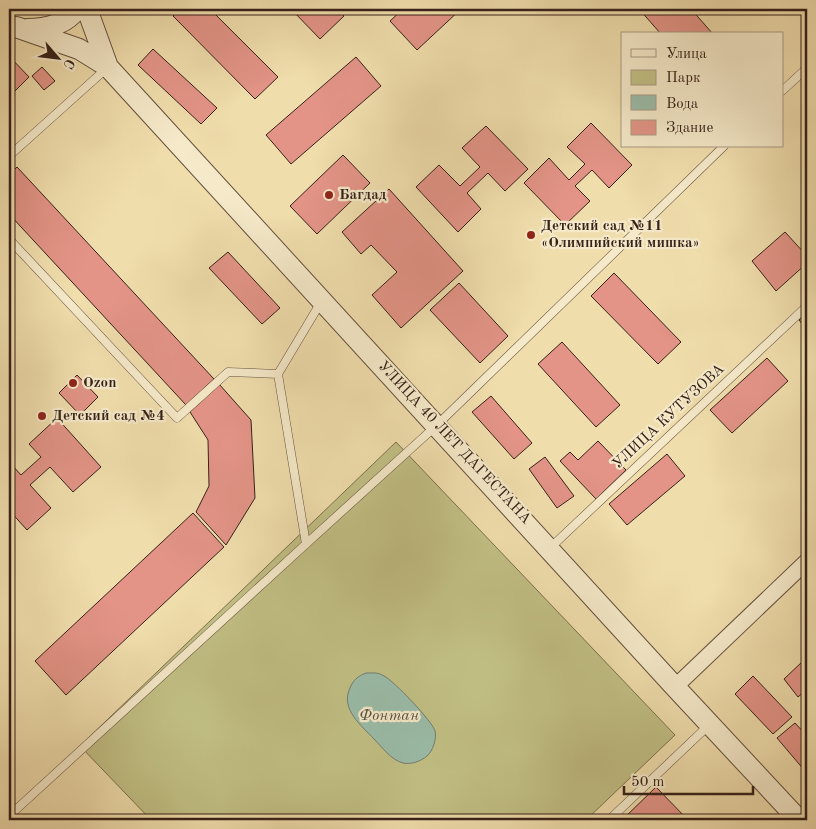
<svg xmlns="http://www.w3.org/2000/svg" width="816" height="829" font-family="'Old Standard TT',serif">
<rect width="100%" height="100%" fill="#f0ddac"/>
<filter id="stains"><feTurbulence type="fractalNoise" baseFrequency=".004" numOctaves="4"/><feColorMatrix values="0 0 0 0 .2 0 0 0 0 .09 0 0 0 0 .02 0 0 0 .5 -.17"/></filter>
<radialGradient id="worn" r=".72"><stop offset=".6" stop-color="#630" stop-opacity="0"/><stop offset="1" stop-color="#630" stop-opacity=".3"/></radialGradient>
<path fill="#c1bf84" stroke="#7c704e" d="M396,442L675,735L586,820H151L80,746Z"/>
<path fill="#9abca9" stroke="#727e6f" d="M366,673C372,673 378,672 384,676C393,680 433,722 435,731C437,738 433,751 427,756C421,761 411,765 403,763C391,760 382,747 374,739C361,725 340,709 350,688C353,680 358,676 366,673Z"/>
<path fill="#e39487" stroke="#362119" d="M180,9H210L278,77L255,99L173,16Z
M291,9H337L344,16L320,39Z
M403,9H461L417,50L390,21Z
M639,9H691L713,34H661Z
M153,49L217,108L201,124L138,65Z
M9,56L29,77L9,97Z
M356,57L381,86L291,164L266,135Z
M42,67L55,81L44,90L32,76Z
M591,123L632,165L609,188L592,170L575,186L590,201L565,225L524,183L549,158L569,180L585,164L567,147Z
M486,126L528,169L505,191L488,173L467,193L481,209L458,232L416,187L439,165L460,186L480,167L462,148Z
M343,155L370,183L317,234L290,206Z
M17,167L214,379L186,405L9,214V175Z
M389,189L463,271L401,328L372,295L397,272L371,245L361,254L342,232Z
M785,232L807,256V263L776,291L752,261Z
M228,252L280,308L262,324L209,268Z
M614,273L681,342L658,364L591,296Z
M459,283L508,336L480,363L430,310Z
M807,313V330L799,320Z
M562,342L620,405L596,427L538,364Z
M767,358L788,381L732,433L710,410Z
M77,375L98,397L80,415L59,393Z
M219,384L251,420L255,498L226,545L196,512L209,486L208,440L190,412Z
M491,396L532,443L514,459L472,412Z
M57,418L101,467L73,492L50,467L30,485L51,508L27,530L9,510V467L12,465L21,475L41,457L29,444Z
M598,441L626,470L596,499L560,461L570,452L578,460Z
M667,454L685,476L627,525L609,504Z
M545,457L574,496L557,508L529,469Z
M193,513L224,547L66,695L35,661Z
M803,661L807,665V689L798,697L784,679Z
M753,676L792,717L773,734L735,694Z
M795,723L807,736V770L805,771L777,738Z
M656,787L687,819L686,820H622Z"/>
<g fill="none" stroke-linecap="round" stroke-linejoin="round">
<g stroke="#64503e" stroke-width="9">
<path id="service" d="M782,91L807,68
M9,156L107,68
M9,239L177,418L228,372L278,374
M306,544L278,374L321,302
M550,548L807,306
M9,816L306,544L437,425L724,146
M609,820L709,725"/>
</g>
<g stroke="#64503e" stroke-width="17">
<path id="minor" d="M675,687L807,561"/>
</g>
<g stroke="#64503e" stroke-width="22">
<path id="tertiary" d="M87,9L108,67
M9,28L16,27L79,49L108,67L675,687L799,820
M27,29C46,29 66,24 77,9"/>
</g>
<use href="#service" stroke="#f5e9c9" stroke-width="8"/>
<use href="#minor" stroke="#f5e9c9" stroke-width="15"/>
<use href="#tertiary" stroke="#f5e9c9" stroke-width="20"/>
</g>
<g fill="#8f2418" stroke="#f5e9c9" stroke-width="2">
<circle cx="329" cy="195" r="5"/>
<circle cx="531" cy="235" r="5"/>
<circle cx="73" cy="383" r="5"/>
<circle cx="42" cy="416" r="5"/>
</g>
<g text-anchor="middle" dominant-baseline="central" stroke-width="4.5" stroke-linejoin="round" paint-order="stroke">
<g font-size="15" font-weight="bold" fill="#362119" stroke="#f5e9c9" text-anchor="start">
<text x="339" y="195">Багдад</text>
<text x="541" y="226">Детский сад №11<tspan x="541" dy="17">«Олимпийский мишка»</tspan></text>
<text x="83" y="383">Ozon</text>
<text x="52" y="416">Детский сад №4</text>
</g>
<g font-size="15" fill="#362119" stroke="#f5e9c9">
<text transform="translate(669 417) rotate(-43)">УЛИЦА КУТУЗОВА</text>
<text transform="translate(454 443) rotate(47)">УЛИЦА 40 ЛЕТ ДАГЕСТАНА</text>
</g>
<g font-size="16" font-style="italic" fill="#545044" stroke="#f5e9c9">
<text x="389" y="716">Фонтан</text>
</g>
</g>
<rect width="816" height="829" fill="none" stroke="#f0ddac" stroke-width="30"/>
<rect x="10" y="10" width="796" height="809" fill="none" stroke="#362119" stroke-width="2.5"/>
<rect x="15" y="15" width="786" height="799" fill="none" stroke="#362119"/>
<rect x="621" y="32" width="162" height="115" fill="#f5e9c9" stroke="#a99983"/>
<rect x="631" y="49" width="25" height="8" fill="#f5e9c9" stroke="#a99983"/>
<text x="666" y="58" font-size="15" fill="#362119">Улица</text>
<rect x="631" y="70" width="25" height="15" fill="#c1bf84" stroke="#a99983"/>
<text x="666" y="82" font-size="15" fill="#362119">Парк</text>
<rect x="631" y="95" width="25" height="15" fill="#9abca9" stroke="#a99983"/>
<text x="666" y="108" font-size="15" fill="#362119">Вода</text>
<rect x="631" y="120" width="25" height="15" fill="#e39487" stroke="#a99983"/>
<text x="666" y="132" font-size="15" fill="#362119">Здание</text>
<g transform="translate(58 58) rotate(118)" stroke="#f5e9c9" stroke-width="4" paint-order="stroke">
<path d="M0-4L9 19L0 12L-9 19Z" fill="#362119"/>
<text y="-8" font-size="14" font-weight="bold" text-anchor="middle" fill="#362119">С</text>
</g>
<path d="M624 786v8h129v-8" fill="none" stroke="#362119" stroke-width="2.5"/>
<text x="631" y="786" font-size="15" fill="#362119" stroke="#f5e9c9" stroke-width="4" paint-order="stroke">50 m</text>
<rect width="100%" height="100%" filter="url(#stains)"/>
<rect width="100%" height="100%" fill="url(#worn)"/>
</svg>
